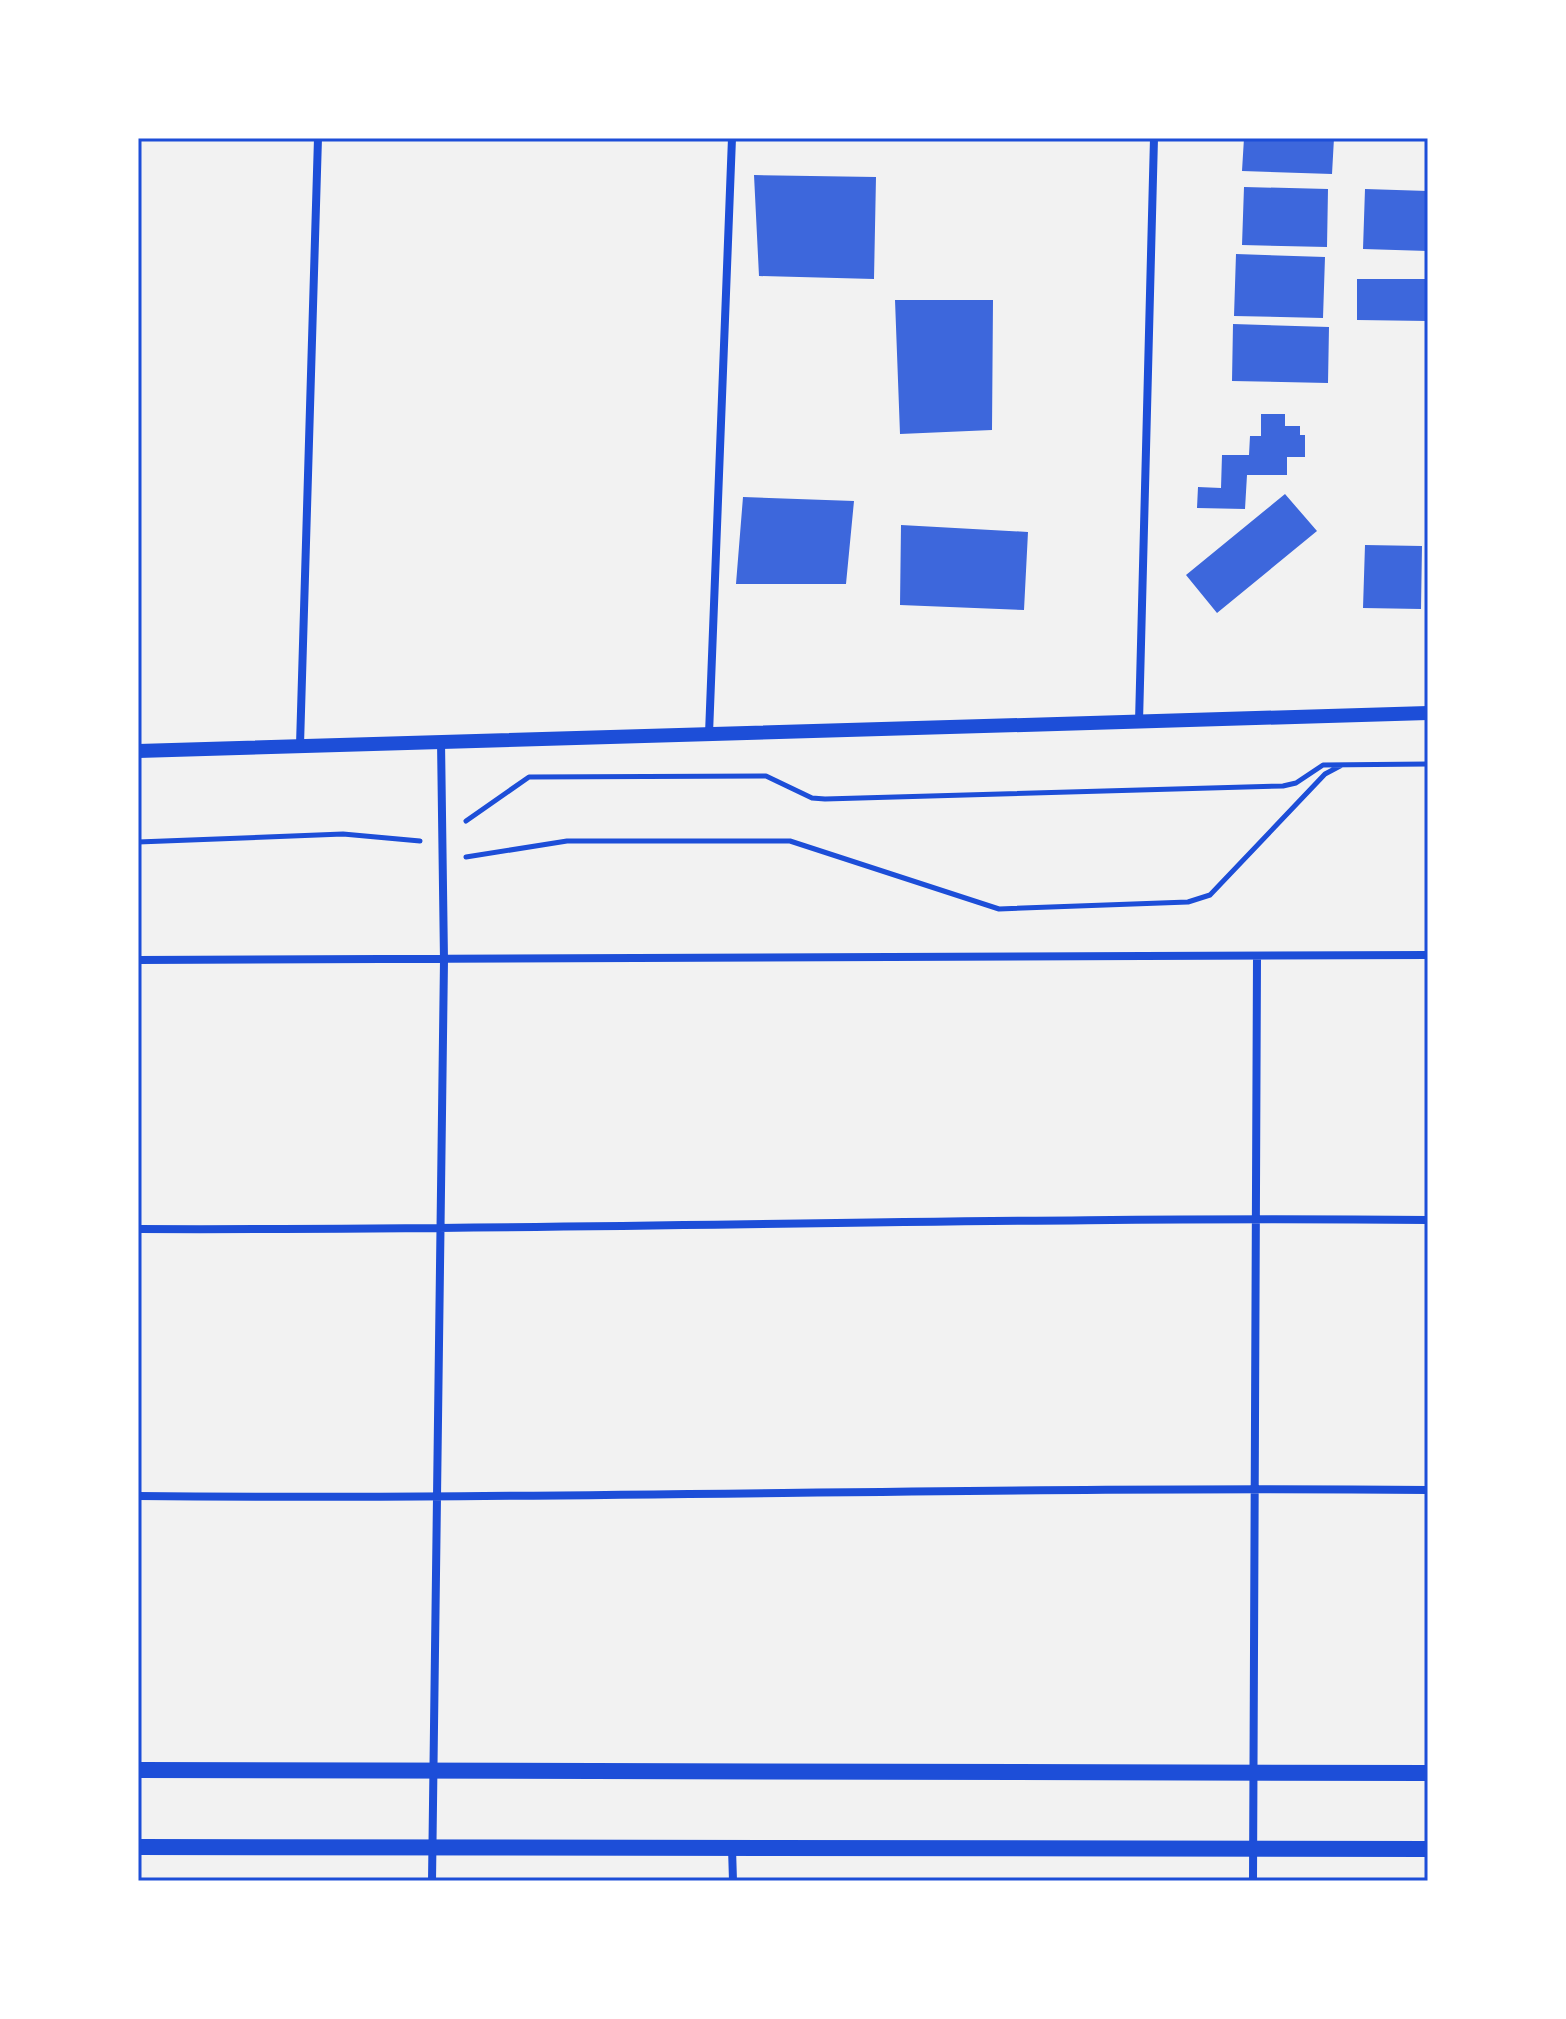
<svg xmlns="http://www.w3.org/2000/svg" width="1566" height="2019" font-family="'Open Sans',sans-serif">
<rect width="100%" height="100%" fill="#f2f2f2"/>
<path fill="#3d67dc" d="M1244,138H1334L1332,174L1242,171Z
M754,175L876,177L874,279L759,276Z
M1244,187L1328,189L1327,247L1242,245Z
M1365,189L1428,191V251L1363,249Z
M1236,254L1325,257L1323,318L1234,316Z
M1357,279H1428V321L1357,320Z
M895,300H993L992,430L900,434Z
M1233,324L1329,327L1328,383L1232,381Z
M1261,414H1285V426H1300V435H1305V457H1287V475H1247L1245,509L1197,508L1198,487L1221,488L1222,455H1249L1250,436H1261Z
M1285,494L1317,531L1217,613L1186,575Z
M743,497L854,501L846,584H736Z
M901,525L1028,532L1024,610L900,605Z
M1365,545L1422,546L1421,609L1363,608Z"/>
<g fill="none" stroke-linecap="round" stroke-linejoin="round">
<path stroke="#1d4ed8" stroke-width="5" d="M466,821L529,777L766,776L812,798L825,799L1283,786L1296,783L1323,765L1428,764
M138,842L343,834L420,841
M466,857L567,841H790L999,909L1188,902L1210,895L1325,774L1342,765"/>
<path stroke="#1d4ed8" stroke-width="8" d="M1139,722L1154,138
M709,734L732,138
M300,745L318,138
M138,960L1428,955
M138,1229C568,1231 998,1216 1428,1220
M138,1496C568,1500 998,1486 1428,1490
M732,1848L733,1881
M432,1881L444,960L441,741
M1253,1881L1257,957"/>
<path stroke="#1d4ed8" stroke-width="14" d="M138,751L1428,713"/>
<path stroke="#1d4ed8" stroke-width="16" d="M138,1770L1428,1773
M138,1847L1428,1849"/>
</g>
<rect width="1566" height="2019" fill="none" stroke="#ffffff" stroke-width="280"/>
<rect x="140" y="140" width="1286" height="1739" fill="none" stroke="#1d4ed8" stroke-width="3"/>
</svg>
